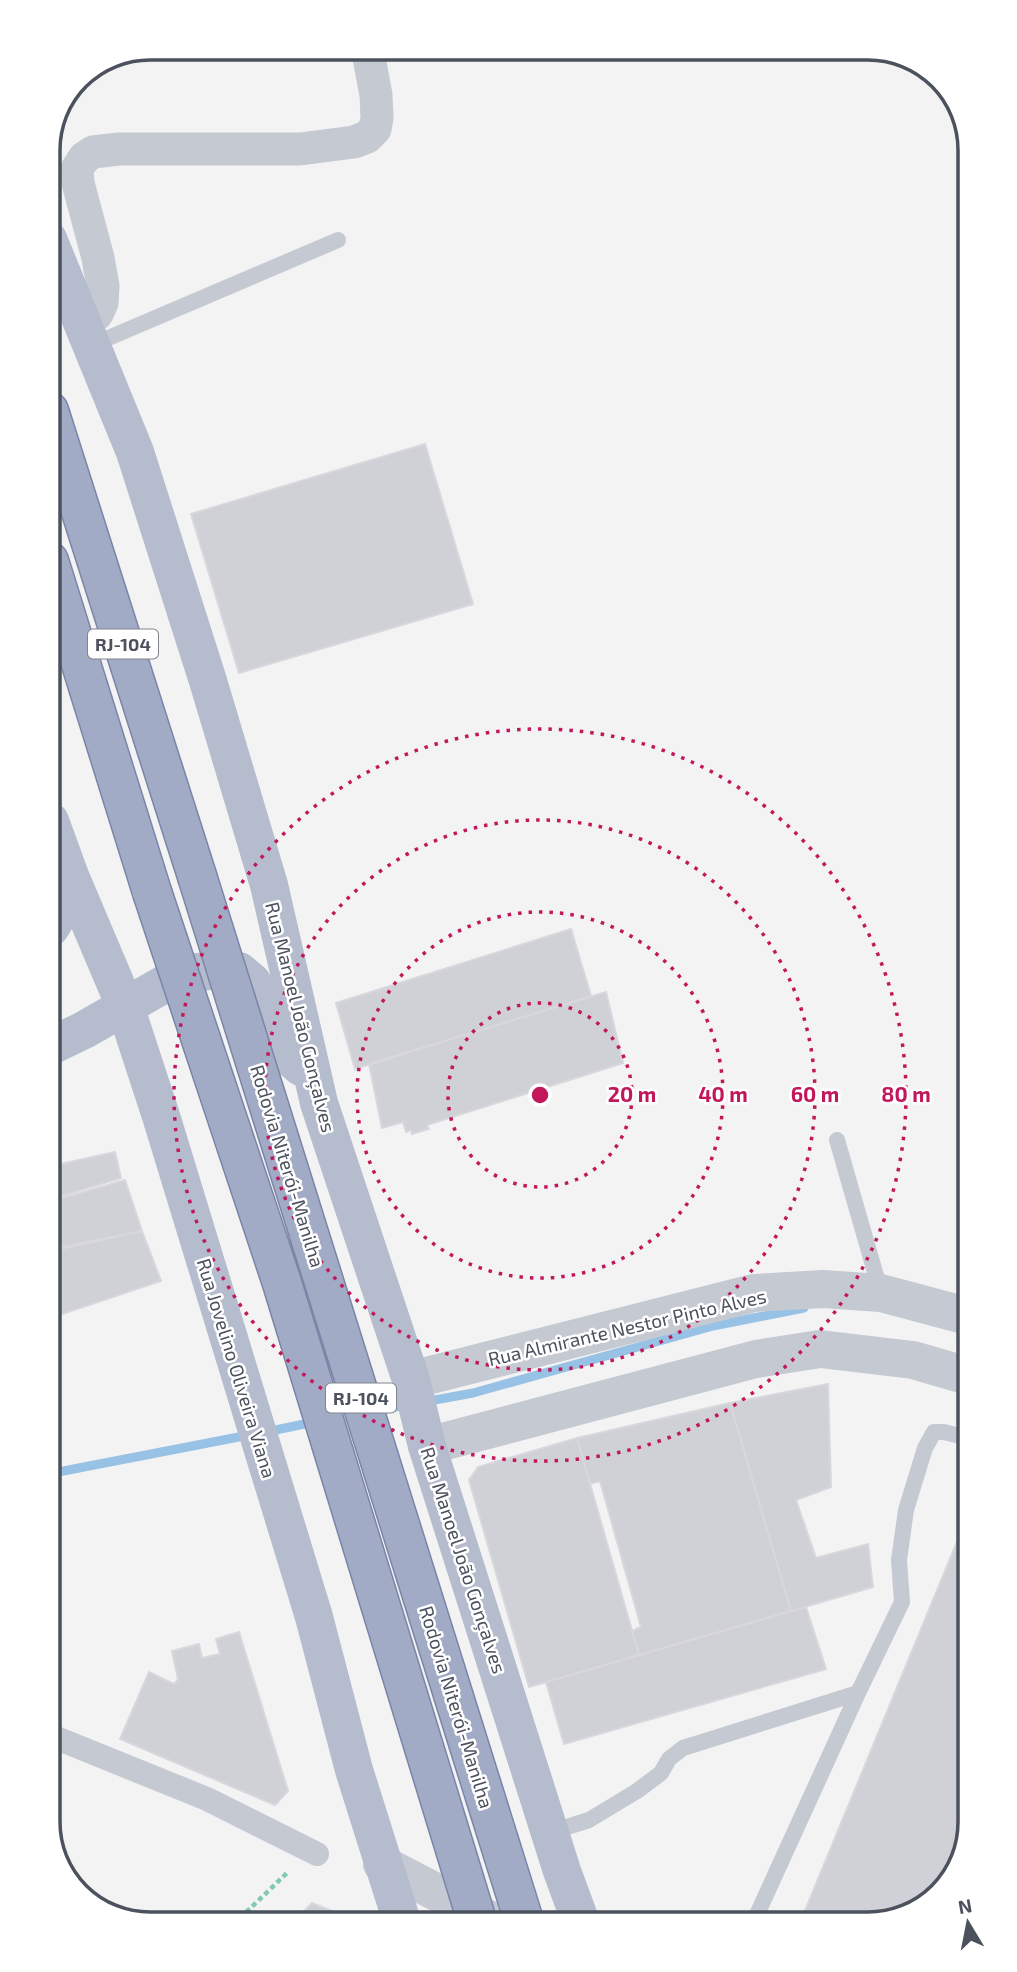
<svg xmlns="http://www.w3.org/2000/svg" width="1017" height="1972" font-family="'Exo 2',sans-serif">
<rect width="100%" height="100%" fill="#f4f3f3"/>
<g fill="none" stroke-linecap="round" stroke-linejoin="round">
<path stroke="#98c2e5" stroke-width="9" d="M424,1402L473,1393L713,1326L804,1308
M372,1411L407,1405
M266,1432L314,1422
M53,1473L249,1435"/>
</g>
<path fill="#d0d1d6" stroke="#d7d7dd" stroke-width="2" d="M425,444L473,604L239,673L191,514Z
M571,929L591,996L355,1069L336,1003Z
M606,992L623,1063L427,1125L429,1129L412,1134L411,1130L406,1132L403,1122L382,1128L369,1064Z
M115,1152L121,1178L52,1199V1166Z
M125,1180L142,1231L52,1249V1201Z
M142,1231L161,1281L53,1317L52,1251Z
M828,1384L831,1487L796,1500L816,1558L868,1544L873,1587L791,1611L730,1403Z
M730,1403L791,1611L639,1655L632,1631L641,1627L600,1481L590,1484L577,1438Z
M577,1438L639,1655L529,1687L469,1480L478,1467Z
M968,1515L970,1823L952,1880L906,1917L802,1918Z
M806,1607L826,1669L564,1744L546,1682Z
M239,1632L288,1791L275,1805L120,1739L149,1672L174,1684L178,1679L172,1651L199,1644L202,1658L220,1654L216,1639Z
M312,1903L354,1920V1922L293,1923Z"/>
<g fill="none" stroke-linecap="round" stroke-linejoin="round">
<g stroke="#7a85a7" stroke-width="41">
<path id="trunk" d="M49,411L197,876
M49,561L152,892"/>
</g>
<path stroke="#81c8b6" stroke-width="4.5" stroke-dasharray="5 3.5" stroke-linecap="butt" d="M234,1924L289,1871"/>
<path stroke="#c5c9d2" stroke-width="16" d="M92,345L338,240
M837,1140L881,1293
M551,1832L589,1820L637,1791L661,1773L669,1759L683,1748L858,1693L902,1602L899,1560L906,1510L925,1448L934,1432H944L968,1438
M755,1919L858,1693"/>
<path stroke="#c5c9d2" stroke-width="24" d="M54,1737L207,1799L317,1854"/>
<path stroke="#c5c9d2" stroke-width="33" d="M83,324L97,314L102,303L103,286L98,258L78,183L77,169L84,158L93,152L119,149H300L354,142L367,137L375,129L377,118L376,95L367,47"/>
<path stroke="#c5c9d2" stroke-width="38" d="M411,1380L754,1293L823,1289L881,1293L967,1316
M427,1446L756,1359L820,1349L913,1360L968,1376
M382,1864L492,1921"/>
<path stroke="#b5bcce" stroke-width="38" d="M48,239L135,452L208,681L269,885L319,1103L411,1380L427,1446L562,1871L580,1920
M50,821L70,876L125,1006L161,1116L314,1617L354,1770L402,1922
M51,927L58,915L70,876
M51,1046L84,1030L168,982L198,972L220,970L239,971L252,982L268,1008L285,1053L301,1067"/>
<use href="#trunk" stroke="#a2abc5" stroke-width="38"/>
<g stroke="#7a85a7" stroke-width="41" stroke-linecap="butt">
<path id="trunk-bridge" d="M197,876L524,1921
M152,892L282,1283L477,1921"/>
</g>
<use href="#trunk-bridge" stroke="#a2abc5" stroke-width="38"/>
</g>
<g fill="none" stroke="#c2185b" stroke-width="3.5" stroke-dasharray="3.5 7">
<circle cx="540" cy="1095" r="92"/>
<circle cx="540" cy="1095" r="183"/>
<circle cx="540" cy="1095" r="275"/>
<circle cx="540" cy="1095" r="366"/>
</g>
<g text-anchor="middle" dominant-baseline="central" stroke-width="5" stroke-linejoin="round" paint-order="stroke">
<g fill="#fff" stroke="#82858e" stroke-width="2">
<rect x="88" y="629.5" width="70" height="29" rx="5"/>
<rect x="326" y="1383.5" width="70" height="29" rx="5"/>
</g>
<g font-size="18" font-weight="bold" fill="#4c515e">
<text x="123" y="644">RJ-104</text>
<text x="361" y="1398">RJ-104</text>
</g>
<g font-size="19" fill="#4c515e" stroke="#fff">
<text transform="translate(301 1017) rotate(76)">Rua Manoel João Gonçalves</text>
<text transform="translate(288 1166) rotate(73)">Rodovia Niterói-Manilha</text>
<text transform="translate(627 1327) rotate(-13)">Rua Almirante Nestor Pinto Alves</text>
<text transform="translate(237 1368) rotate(73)">Rua Jovelino Oliveira Viana</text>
<text transform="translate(464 1560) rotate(72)">Rua Manoel João Gonçalves</text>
<text transform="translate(457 1707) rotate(73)">Rodovia Niterói-Manilha</text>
</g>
</g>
<path d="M0 0H1017V1972H0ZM150 60H868A90 90 0 0 1 958 150V1822A90 90 0 0 1 868 1912H150A90 90 0 0 1 60 1822V150A90 90 0 0 1 150 60Z" fill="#fff" fill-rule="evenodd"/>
<path fill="none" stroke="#4c515e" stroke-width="3.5" d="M150 60H868A90 90 0 0 1 958 150V1822A90 90 0 0 1 868 1912H150A90 90 0 0 1 60 1822V150A90 90 0 0 1 150 60Z"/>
<circle cx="540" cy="1095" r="10" fill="#c2185b" stroke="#fff" stroke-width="3.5"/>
<g font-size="21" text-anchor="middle" font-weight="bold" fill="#c2185b" stroke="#fff" stroke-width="5" stroke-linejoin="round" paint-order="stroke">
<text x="632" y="1102">20 m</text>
<text x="723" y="1102">40 m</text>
<text x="815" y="1102">60 m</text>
<text x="906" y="1102">80 m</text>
</g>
<g transform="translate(968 1923) rotate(350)" stroke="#ffffff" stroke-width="5" paint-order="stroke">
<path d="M0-5L12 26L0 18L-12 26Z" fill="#4c515e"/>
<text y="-10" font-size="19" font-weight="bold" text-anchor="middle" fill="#4c515e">N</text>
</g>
</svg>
